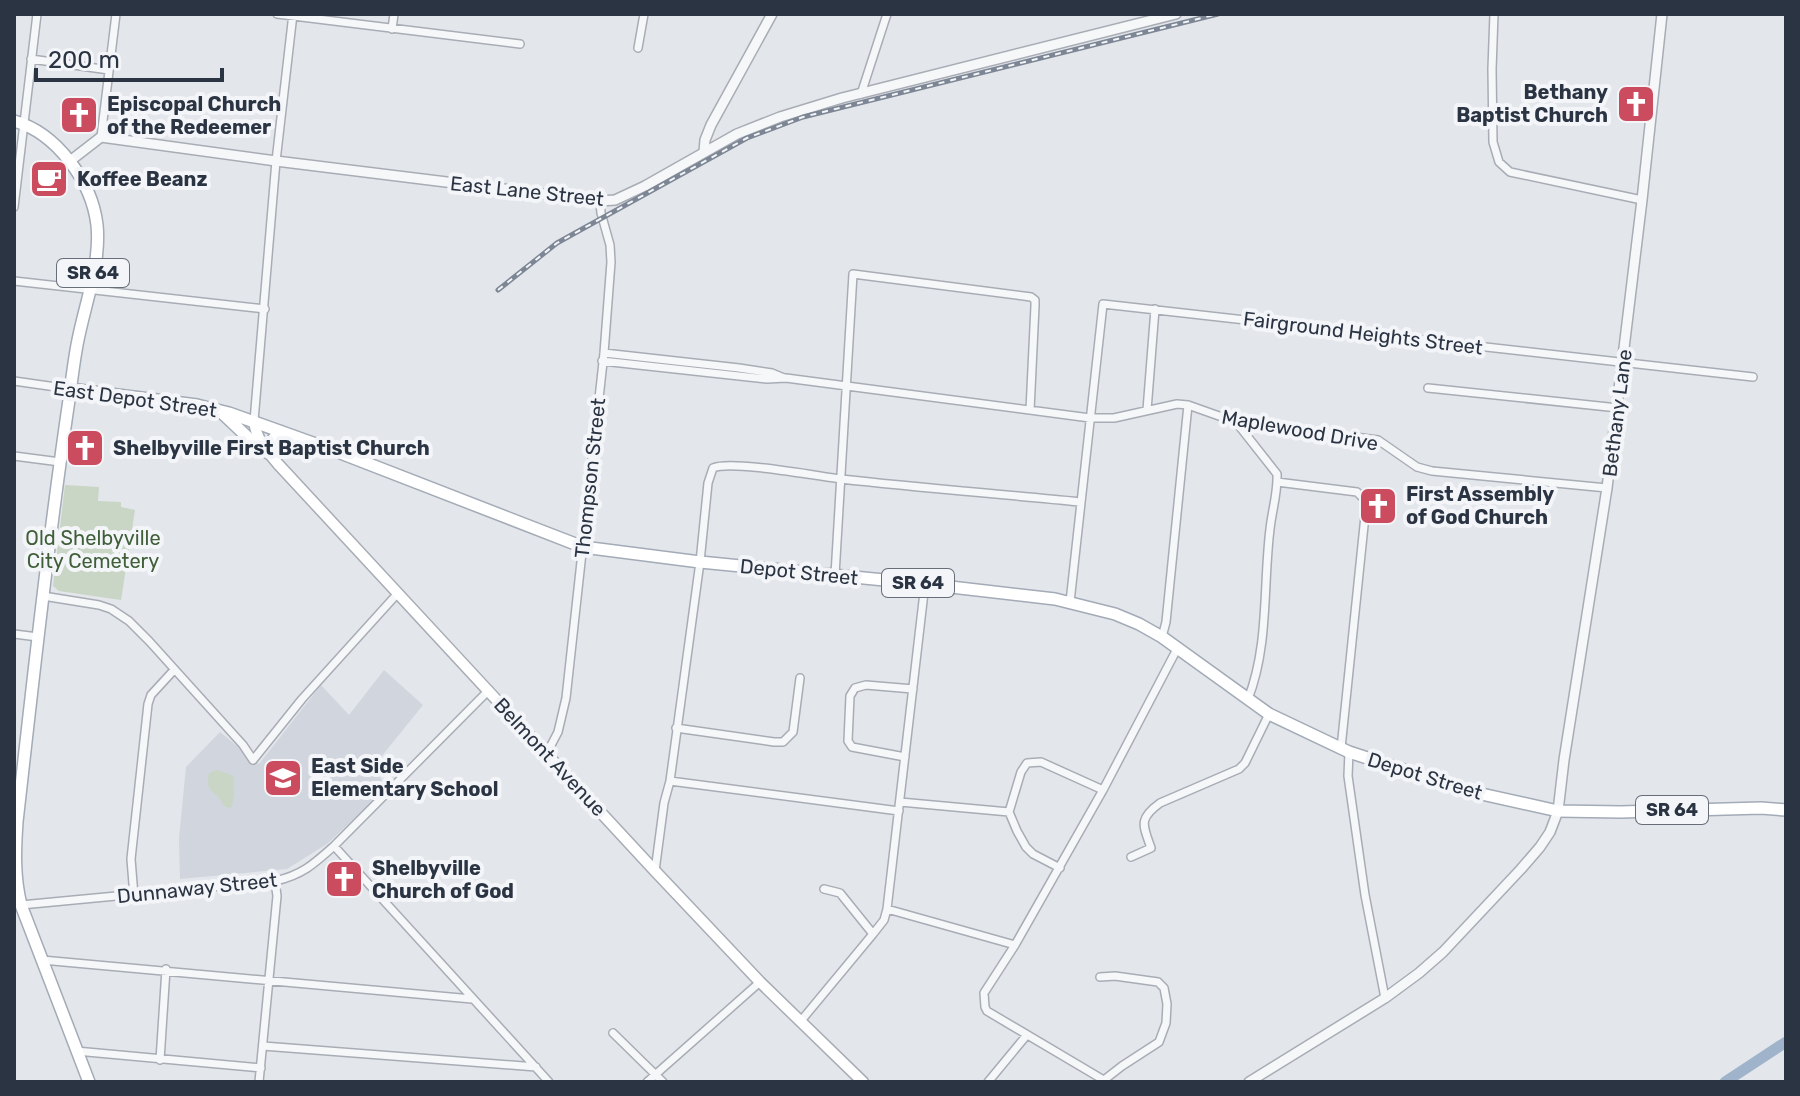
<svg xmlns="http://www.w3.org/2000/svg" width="1800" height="1096" font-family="Rubik,sans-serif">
<rect width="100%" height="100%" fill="#e3e6eb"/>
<path fill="#d1d5dd" d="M384,670L423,705L373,767L387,788L327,844L287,869L180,879L179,838L186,767L220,732L259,764L321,685L349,715Z"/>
<path fill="#c9d5c5" d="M65,485L99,487L98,501L121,502V507L135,510L121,600L59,591L53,586Z
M217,770L234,776V795L232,806L230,808L224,806C216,788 205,796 209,773Z"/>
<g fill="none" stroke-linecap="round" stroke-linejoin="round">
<path stroke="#9fb4ca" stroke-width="11" d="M1725,1082L1786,1042"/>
<g stroke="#a8adb5" stroke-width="10">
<path id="minor" d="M277,14L520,44
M1494,14L1492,69L1493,142L1499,162L1510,172L1642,200
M392,29L394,14
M638,48L644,14
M31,59L109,70
M861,94L887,14
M101,137L116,14
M14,207L37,14
M14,281L265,309
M604,353L739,368L772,373L784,378
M602,361L767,379L786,378L1090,418H1114L1177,404L1188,405L1236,422L1378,440L1417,467L1432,471L1607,488
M14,381L70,389
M1428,388L1618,408
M1147,410L1155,309
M254,421L276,161L293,14
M1236,422L1277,474C1278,492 1272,510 1270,529C1263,585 1269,646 1248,699
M14,456L60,462
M1277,482L1357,492L1365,500V516L1341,748
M835,575L853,274L1031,297L1035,300V306L1030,410
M43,596L99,605L111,609L129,621L149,641L243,745L253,760L302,699L398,593
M1070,602L1103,304L1753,377
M14,634L38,637
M1162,637L1166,622L1188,405
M676,728L774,742H783L793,732L800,678
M1349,752L1348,776L1365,895L1385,998
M547,753L558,732L566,698L604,353L611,262L610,245L601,213L600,201
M905,757L852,747L848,741L850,696L855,688L866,685L913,689
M670,781L899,811
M900,802L1009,812
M334,846L549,1082
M1131,857L1151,848C1143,825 1138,819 1160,803L1239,769L1245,763L1269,714
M1060,868L1033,854L1026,847L1017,831L1009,812L1021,772L1027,763L1041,762L1103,790
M655,871L664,803L670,781L700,562L708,483L713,468C731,460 817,476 841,479C921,488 1001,494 1080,502
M824,889L840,893L873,934
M134,896L131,859L148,704L151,695L174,670
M21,905L275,881C302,875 314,864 334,846L489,690
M887,909L1015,945
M42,960L472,999
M1100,977L1115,976L1158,982L1164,988L1167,1004L1166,1023L1159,1042L1122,1066L1104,1080
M800,1022L873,934L884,920L887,909L925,584
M613,1033L663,1082
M263,1046L536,1067
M76,1051L261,1068
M160,1060L166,969
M259,1082L277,896L275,881
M647,1082L760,982
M988,1082L1026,1036
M1107,1082L987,1011L985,1007L984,993L1015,945L1103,790L1177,649"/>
</g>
<g stroke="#a8adb5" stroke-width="12">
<path id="tertiary" d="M704,152L705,140L711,125L772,14
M70,161L101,137L276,161L600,201L615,200L645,186L737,134L780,117L842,98L1176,14
M1249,1082L1385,998L1419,973L1443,952L1521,869L1540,847L1550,832L1558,811L1564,760L1607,488L1642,200L1662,14"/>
</g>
<g stroke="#a8adb5" stroke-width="13">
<path id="secondary" d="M254,421C256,439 267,451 278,464L655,871L760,982L863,1082"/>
</g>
<g stroke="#a3abb7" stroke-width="14">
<path id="primary" d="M14,121C57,133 92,182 97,225C101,265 84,306 77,345C74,361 72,377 70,393C49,535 33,679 17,822C15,850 14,877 21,905L89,1082
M70,389L197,405L229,413L338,452L583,547L700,562L925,584L1055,599L1115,614L1139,624L1162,637L1269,714L1349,752L1468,791L1558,811L1621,812L1761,808L1786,810
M221,412L258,447L270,454L271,442L280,431"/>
</g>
<use href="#minor" stroke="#f6f7f9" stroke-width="7"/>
<use href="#tertiary" stroke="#f6f7f9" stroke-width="9"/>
<use href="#secondary" stroke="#fff" stroke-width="10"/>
<use href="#primary" stroke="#fff" stroke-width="11"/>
<g stroke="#7d8694" stroke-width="5">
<path id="rail" d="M498,290L557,243L584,228L747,138L803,117L1218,14"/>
</g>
<use href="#rail" stroke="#f3f5f8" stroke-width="2" stroke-dasharray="6" stroke-linecap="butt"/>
</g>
<defs>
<g id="church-square" transform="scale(2)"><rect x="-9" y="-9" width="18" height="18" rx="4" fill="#cc4c5f" stroke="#f3f5f8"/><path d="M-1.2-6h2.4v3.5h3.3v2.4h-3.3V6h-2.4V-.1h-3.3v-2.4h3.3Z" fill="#fff"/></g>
<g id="cafe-square" transform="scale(2)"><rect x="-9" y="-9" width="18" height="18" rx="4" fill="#cc4c5f" stroke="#f3f5f8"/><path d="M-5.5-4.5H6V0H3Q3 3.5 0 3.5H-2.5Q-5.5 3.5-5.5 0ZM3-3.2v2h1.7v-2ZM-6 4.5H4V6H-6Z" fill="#fff"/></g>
<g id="school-square" transform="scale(2)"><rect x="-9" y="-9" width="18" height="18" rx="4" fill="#cc4c5f" stroke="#f3f5f8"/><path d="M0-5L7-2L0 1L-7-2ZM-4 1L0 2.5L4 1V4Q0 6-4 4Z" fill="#fff"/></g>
</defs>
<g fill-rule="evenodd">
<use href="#church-square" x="1636" y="104"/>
<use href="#church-square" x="79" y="115"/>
<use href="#cafe-square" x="49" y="179"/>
<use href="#church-square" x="85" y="448"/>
<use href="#church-square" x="1378" y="506"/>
<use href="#school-square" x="283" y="778"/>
<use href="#church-square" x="344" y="879"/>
</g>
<g text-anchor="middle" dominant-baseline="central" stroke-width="8" stroke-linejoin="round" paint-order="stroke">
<g fill="#f3f5f8" stroke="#676e79" stroke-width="2">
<rect x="57" y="259" width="72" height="28" rx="6"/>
<rect x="882" y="569" width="72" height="28" rx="6"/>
<rect x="1636" y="796" width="72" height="28" rx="6"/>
</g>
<g font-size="18" font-weight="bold" fill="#2b3443">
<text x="93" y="273">SR 64</text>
<text x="918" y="583">SR 64</text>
<text x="1672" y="810">SR 64</text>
</g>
<g font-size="20" font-weight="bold" fill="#2b3443" stroke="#f3f5f8" text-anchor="start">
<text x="1608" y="92" text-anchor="end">Bethany<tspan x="1608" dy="23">Baptist Church</tspan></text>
<text x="107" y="104">Episcopal Church<tspan x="107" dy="23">of the Redeemer</tspan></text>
<text x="77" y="179">Koffee Beanz</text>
<text x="113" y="448">Shelbyville First Baptist Church</text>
<text x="1406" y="494">First Assembly<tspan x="1406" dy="23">of God Church</tspan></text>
<text x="311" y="766">East Side<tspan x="311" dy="23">Elementary School</tspan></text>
<text x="372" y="868">Shelbyville<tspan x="372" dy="23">Church of God</tspan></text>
</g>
<g font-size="20" fill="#2b3443" stroke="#f3f5f8">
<text transform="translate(527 191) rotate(6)">East Lane Street</text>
<text transform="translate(1363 333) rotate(7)">Fairground Heights Street</text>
<text transform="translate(135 399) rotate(8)">East Depot Street</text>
<text transform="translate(1617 413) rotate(-83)">Bethany Lane</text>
<text transform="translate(1300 430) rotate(10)">Maplewood Drive</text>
<text transform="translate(590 478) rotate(-84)">Thompson Street</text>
<text transform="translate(799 572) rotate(6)">Depot Street</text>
<text transform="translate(550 757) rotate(47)">Belmont Avenue</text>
<text transform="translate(1425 776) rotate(17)">Depot Street</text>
<text transform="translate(197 888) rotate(-6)">Dunnaway Street</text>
</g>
<g font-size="20" fill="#405f39" stroke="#f3f5f8">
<text x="93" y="538">Old Shelbyville<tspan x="93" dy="23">City Cemetery</tspan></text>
</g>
</g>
<rect width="1800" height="1096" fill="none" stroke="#2b3443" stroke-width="32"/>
<path d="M36 68v12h186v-12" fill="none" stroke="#2b3443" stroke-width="4"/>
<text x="48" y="68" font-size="24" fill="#2b3443" stroke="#f3f5f8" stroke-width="6" paint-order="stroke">200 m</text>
</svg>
